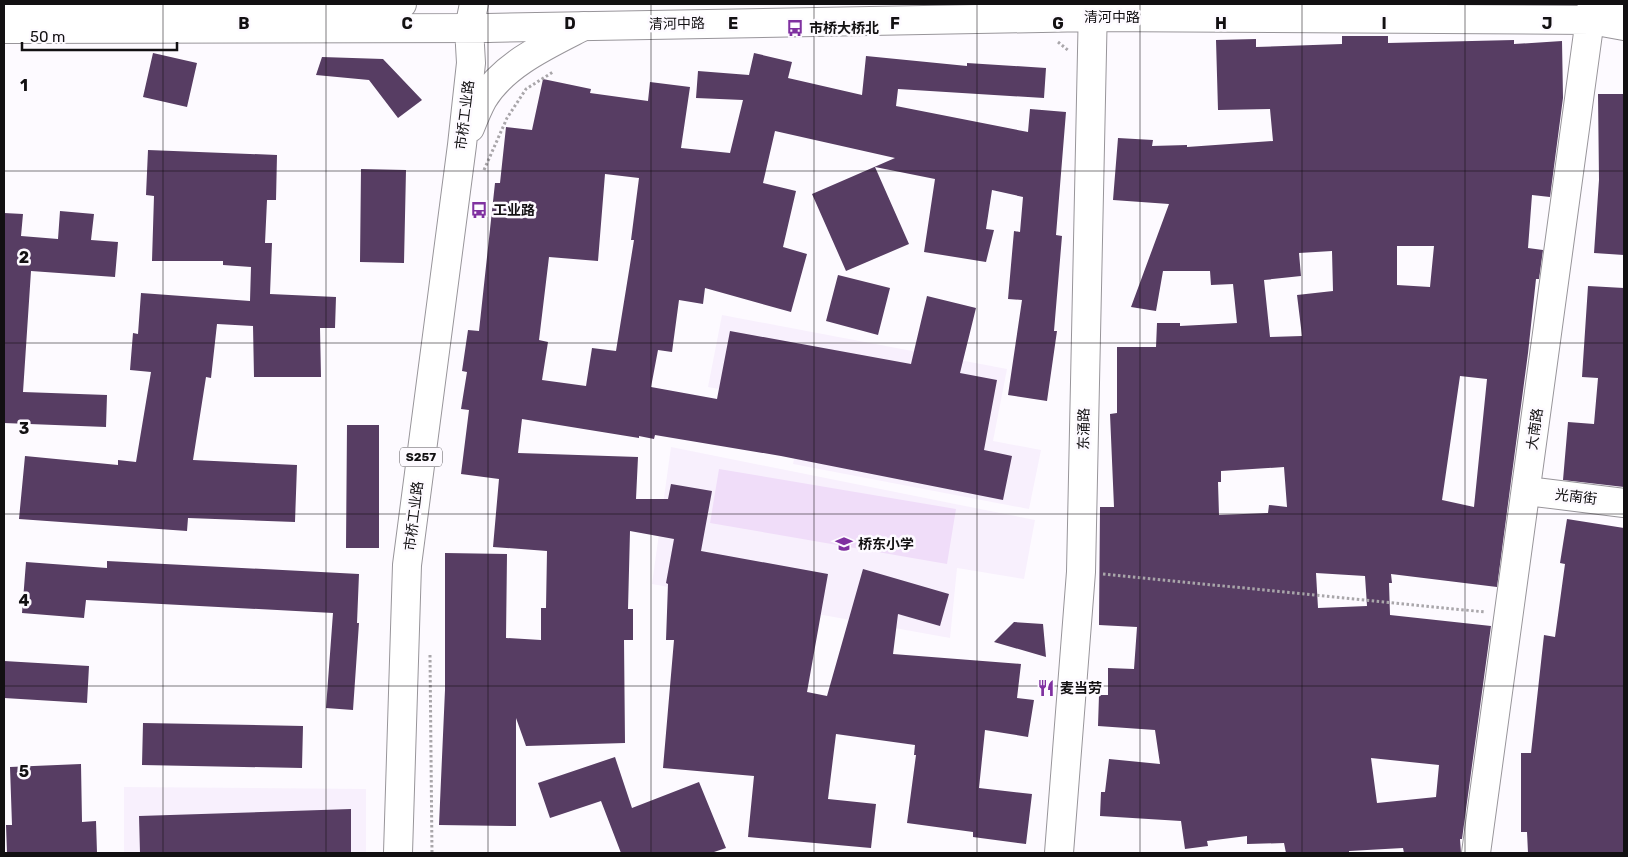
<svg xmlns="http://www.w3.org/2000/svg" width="1628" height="857" font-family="Rubik,'Noto Sans SC',sans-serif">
<rect width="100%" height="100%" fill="#fdfaff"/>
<path fill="#f8f0fd" d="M722,315L1007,369L993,441L1041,450L1029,509L793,464L805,405L708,387Z
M671,447L1035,520L1024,579L957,568L950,638L652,584Z
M124,787L366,789V853H124Z"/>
<path fill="#f0ddf9" d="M719,469L956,509L947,564L710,523Z"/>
<path fill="#573d63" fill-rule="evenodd" d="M1342,36H1388V43L1514,40V44L1562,41L1563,98L1550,197L1532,195L1528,248L1543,250L1539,279H1536L1528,353L1497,587L1391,574L1392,583H1389L1390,615L1491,626L1462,839H1460L1461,853H1404L1403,848L1349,851V853H1286L1284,843L1247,844V836L1207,841L1208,846L1185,849L1181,821L1100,816L1101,792H1105L1109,759L1160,764L1155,730L1098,726L1099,695H1108V668L1134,669L1137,627L1099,625L1100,507H1114L1110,414L1117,413V347H1156L1157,323H1180V326L1237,323L1233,284L1211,285L1210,271H1163L1156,311L1131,307L1169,204L1113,200L1118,138L1153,140L1152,146L1187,145V147L1273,141L1270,109L1218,110L1216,40L1256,39V47L1342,44ZM1397,246H1434L1430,287L1397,285ZM1332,251L1333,291L1297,295L1302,336L1270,337L1264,280L1301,276L1299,253ZM1460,376L1487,379L1474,507L1442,500ZM1284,467L1287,507L1269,505L1268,513L1219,515L1218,482H1221V471ZM1316,573L1365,576L1367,606L1318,608ZM1371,758L1439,765L1436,797L1377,803Z
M153,53L197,63L187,107L143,97Z
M754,53L792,62L788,78L862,95L866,56L967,66V63L1046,68L1044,98L898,89L896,106L1028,132L1030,109L1066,112L1056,235L1062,236L1054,331H1057L1047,401L1008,395L1022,300L1008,299L1014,231L1020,232L1023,197L992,190L986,229L994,230L986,262L924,252L935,179L875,167L909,244L846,271L812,194L895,158L775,131L763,183L796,191L783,247L807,254L791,312L705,288L703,304L679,300L672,352L658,350L651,387L717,399L730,331L911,364L927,296L976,308L960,373L997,380L984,450L1012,456L1003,500L781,456L655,435L654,439L639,436V438L522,419L518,453L638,457L636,499H668L671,484L712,491L701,551L828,574L807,692L827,696L863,569L949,594L940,626L898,614L893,654L1021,664L1017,698L1034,700L1028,737L985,730L979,788L1032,794L1026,844L973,837V832L907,823L916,755H914L915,745L836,734L828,799L876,804L871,848L748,837L754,776L663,768L674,640H666L668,584L666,583L674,539L630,531L628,609H633V640H624L625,743L526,746L516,718V826L439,825L445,690V553L507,554L506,638L541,640V608H546L547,551L493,547L499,479L461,474L469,410L461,409L467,372L462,371L468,330L479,331L495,183H500L506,127L532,130L543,79L591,89L590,93L648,101L650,82L690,87L681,148L730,153L743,100L696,98L698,71L749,75ZM605,174L639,178L631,240H634L616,351L592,348L586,386L542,380L548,342L539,340L549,257L598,261Z
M322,57L383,59L422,100L398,118L369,80L316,75Z
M1598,94H1624V255L1594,253L1599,180Z
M148,150L277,155L276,200H267L265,243H272L270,294L336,297L335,328H320L321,377H254L253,326L217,324L211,378L206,377L193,460L297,465L295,522L188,518L187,531L19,519L25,456L118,465V460L136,462L151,372L130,370L133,333L138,334L141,293L250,301L251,267L223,265V261H152L154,196L146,195Z
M361,169L406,170L404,263L360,262Z
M60,211L94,214L91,240L118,242L115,277L31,271L23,392L107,395L106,427L4,423V213L23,214L21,236L58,239Z
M838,275L890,288L878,335L826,321Z
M1588,286L1624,288V487L1563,480L1568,422L1594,424L1598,378L1582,377Z
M347,425H379V548H346Z
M1567,519L1624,528V853H1528L1527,832H1521V753H1531L1544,635L1555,637L1565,564L1560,563Z
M107,561L359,574L357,623H359L353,710L326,708L333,613L86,600L84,618L22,613L26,562L107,568Z
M1014,622L1043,624L1046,657L994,642Z
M4,661L89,666L87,703L4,698Z
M143,723L303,726L302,768L142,765Z
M615,757L632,808L699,782L726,848L711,853H621L601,801L550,818L538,783Z
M81,764L82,822L96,821L97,853H7L6,825H12L10,767Z
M351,809V853H140L139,816Z"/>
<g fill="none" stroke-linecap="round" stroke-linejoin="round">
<g stroke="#98959a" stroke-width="30">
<path id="minor" d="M1616,4L1624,5
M487,28L1093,17L1591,20L1624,26
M1527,491L1624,503
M1059,853L1081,572L1093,4
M1476,853L1592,4"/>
</g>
<g stroke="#98959a" stroke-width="30">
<path id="major" d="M4,5L402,4
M4,29L487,28
M470,128C474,118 478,108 483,99C504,64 549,44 584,26
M398,853L407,565L462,145L471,63L469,28L474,4"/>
</g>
<path stroke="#a9a6aa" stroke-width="3" stroke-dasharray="2.5 2.5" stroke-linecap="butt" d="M1058,42L1069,51
M484,170L507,118L526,89L553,72
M1103,574L1485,612
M430,655L432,853"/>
<use href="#minor" stroke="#fff" stroke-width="28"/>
<use href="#major" stroke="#fff" stroke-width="28"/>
</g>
<path fill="none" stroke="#121012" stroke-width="1" stroke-opacity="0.55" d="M163,4V853M326,4V853M488,4V853M651,4V853M814,4V853M977,4V853M1140,4V853M1302,4V853M1465,4V853M4,171H1624M4,343H1624M4,514H1624M4,686H1624"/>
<defs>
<g id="bus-bare" transform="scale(1.35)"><path d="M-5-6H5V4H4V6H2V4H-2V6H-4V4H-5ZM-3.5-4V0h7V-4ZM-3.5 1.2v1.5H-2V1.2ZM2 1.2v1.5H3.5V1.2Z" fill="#7f30a0" stroke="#fdfaff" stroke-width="2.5" paint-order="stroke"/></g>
<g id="school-bare" transform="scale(1.35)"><path d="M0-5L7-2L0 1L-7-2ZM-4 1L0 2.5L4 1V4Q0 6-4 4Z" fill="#7f30a0" stroke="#fdfaff" stroke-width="2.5" paint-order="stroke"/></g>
<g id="restaurant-bare" transform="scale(1.35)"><path d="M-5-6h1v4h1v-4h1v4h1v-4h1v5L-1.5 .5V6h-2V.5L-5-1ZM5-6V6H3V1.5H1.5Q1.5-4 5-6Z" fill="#7f30a0" stroke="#fdfaff" stroke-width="2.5" paint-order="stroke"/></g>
</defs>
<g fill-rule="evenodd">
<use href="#bus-bare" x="795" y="28"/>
<use href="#bus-bare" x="479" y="210"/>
<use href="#school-bare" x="844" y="544"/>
<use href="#restaurant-bare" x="1046" y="688"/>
</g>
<g text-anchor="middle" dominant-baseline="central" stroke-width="5" stroke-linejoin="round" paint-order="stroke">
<rect fill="#fdfaff" stroke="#585659" stroke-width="1" x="400" y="447.5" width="42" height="19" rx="4"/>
<g font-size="12" font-weight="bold" fill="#121012">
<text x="421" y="457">S257</text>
</g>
<g font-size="14" fill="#121012" stroke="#fdfaff">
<text x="1112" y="17">清河中路</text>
<text transform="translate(677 24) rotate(-1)">清河中路</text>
<text transform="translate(465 115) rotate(-83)">市桥工业路</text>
<text transform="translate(1084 429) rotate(-89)">东涌路</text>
<text transform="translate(1535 429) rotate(-82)">大南路</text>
<text transform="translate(1576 497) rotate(7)">光南街</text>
<text transform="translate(414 516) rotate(-83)">市桥工业路</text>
</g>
<g font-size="14" font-weight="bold" fill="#121012" stroke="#fdfaff" text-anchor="start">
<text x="809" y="28">市桥大桥北</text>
<text x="493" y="210">工业路</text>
<text x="858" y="544">桥东小学</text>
<text x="1060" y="688">麦当劳</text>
</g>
</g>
<g font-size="16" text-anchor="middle" font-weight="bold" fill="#121012" stroke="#fdfaff" stroke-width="5" stroke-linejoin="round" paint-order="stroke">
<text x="244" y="29">B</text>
<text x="407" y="29">C</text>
<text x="570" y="29">D</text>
<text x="733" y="29">E</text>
<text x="895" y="29">F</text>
<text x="1058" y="29">G</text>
<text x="1221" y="29">H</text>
<text x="1384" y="29">I</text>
<text x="1547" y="29">J</text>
<text x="24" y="91">1</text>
<text x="24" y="263">2</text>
<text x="24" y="434">3</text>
<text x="24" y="606">4</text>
<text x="24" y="777">5</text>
</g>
<rect width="1628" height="857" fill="none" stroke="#121012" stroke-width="10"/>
<path d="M22 42v8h155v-8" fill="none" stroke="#121012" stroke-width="2.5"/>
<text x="30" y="42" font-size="15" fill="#121012" stroke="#fdfaff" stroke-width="4" paint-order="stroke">50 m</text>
</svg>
